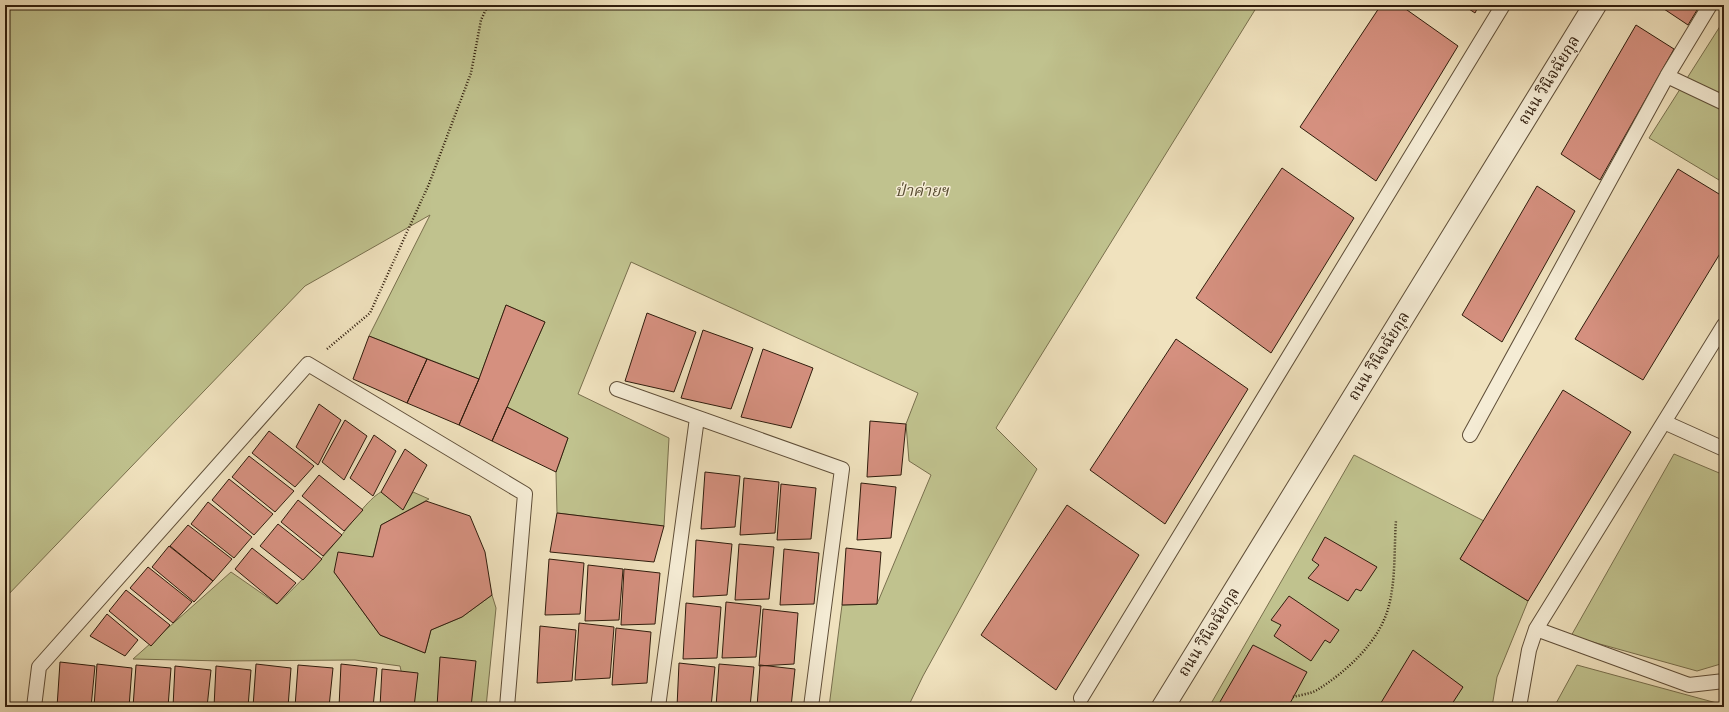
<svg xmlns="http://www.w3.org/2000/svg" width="1729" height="712" font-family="'IM FELL DW Pica','Noto Serif Thai',serif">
<rect width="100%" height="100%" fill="#f0e2be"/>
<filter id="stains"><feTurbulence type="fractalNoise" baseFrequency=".005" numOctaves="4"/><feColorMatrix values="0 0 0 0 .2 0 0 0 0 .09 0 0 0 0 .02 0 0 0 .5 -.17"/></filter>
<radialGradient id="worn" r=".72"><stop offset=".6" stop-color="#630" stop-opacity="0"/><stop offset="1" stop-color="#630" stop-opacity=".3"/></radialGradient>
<path fill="#c0c28e" stroke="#786f4d" d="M5,5H1258L996,428L1037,469L923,676L908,707H829L842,605L877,604L931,475L909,461L906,424L918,393L631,262L578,394L669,438L664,526L557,513L556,472L568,438L507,407L545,322L506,305L479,379L369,336L430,215L305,286L5,598Z
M1724,20V183L1649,138Z
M1674,454L1724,475V663L1697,671L1571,636Z
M1354,455L1484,521L1460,559L1528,601L1497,677L1492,707H1209Z
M381,492L403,509L413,492L429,499L381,525L373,557L334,572L380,635L425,653L431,630L462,617L492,595L496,608L486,707H409L400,666L355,660L224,661L133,659L231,572L277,604C300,583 321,560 340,537C351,524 368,499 381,492Z
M1577,665L1724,705V707H1554Z"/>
<path fill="#d5907f" stroke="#2f1c0c" d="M1381,5H1400L1458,46L1376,181L1300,127Z
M1463,5H1479L1475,13Z
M1658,5H1700L1688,25Z
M1636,25L1674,49L1600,180L1561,154Z
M1282,168L1354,218L1271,353L1196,298Z
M1678,169L1724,197V247L1643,380L1575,339Z
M1537,186L1575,211L1502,342L1462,315Z
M506,305L545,322L492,441L459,425L479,379Z
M647,313L696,332L674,392L625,381Z
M703,330L753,348L731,409L681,398Z
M369,336L427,359L407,403L353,379Z
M1176,339L1248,389L1165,524L1090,470Z
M763,349L813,368L791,428L741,417Z
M427,359L479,379L459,425L407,403Z
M1563,390L1631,432L1528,601L1460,559Z
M319,404L341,420L318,465L296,447Z
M507,407L568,438L556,472L492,441Z
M345,420L367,436L344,480L322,462Z
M870,421L906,424L901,475L867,477Z
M269,431L314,466L295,487L252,453Z
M374,435L396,451L373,496L350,478Z
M405,449L427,465L403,510L381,492Z
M249,456L294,491L275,512L232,477Z
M705,472L740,476L735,527L701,529Z
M319,475L363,510L344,531L302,496Z
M744,478L779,482L775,533L740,535Z
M229,479L273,514L254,535L212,500Z
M861,483L896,487L891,538L857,540Z
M781,484L816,488L811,539L777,540Z
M298,500L342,535L323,556L281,522Z
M426,501L470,516L485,552L492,595L462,617L431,630L425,653L380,635L334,572L338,552L373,557L381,525Z
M208,502L252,537L234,558L191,524Z
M1067,505L1139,555L1056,690L981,635Z
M557,513L664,526L654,562L550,552Z
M278,524L322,559L303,580L260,546Z
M188,525L232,559L213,581L170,546Z
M1325,537L1377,567L1361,591L1356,589L1348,601L1308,578L1319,565L1312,560Z
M696,540L732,544L727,595L693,597Z
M739,544L774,547L769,599L735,600Z
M169,546L213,581L194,602L152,567Z
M252,548L296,583L277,604L235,569Z
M846,548L881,552L877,604L842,605Z
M784,549L819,553L814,604L780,605Z
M549,559L584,563L580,614L545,615Z
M588,565L623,569L619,620L585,621Z
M148,567L192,602L173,623L130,588Z
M624,569L660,573L655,624L621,625Z
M126,590L170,625L151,646L109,611Z
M1289,596L1339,630L1330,643L1325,640L1311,661L1274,636L1281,625L1271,620Z
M726,602L761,606L756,657L722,658Z
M686,603L721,607L717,658L683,659Z
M763,609L798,613L794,664L759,666Z
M107,614L138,640L125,656L90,636Z
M579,623L614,627L610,678L575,680Z
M540,626L576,630L572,681L537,683Z
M616,628L651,632L647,683L612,685Z
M1253,645L1307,672L1288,707H1217Z
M1413,650L1463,687L1450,707H1382L1379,706Z
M440,657L476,661L471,707H437Z
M60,662L95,666L91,707H57Z
M679,663L715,667L711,707H677Z
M97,664L132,668L129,707H94Z
M256,664L291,668L288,707H253Z
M341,664L377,668L373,707H339Z
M719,664L754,667L750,707H716Z
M136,665L171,668L168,707H133Z
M298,665L333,668L329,707H295Z
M760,665L795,669L791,707H757Z
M175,666L211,670L207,707H173Z
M216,666L251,670L248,707H214Z
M382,669L418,673L414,707H380Z"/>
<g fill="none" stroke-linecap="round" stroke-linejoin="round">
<g stroke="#5f4e38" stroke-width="16">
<path id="service" d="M1710,5L1667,76L1724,103
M617,389L842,469L811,707
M1664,422L1724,449
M1470,435L1667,76
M1536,629L1689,685L1724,681
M1081,698L1503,5
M34,707L39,667L308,364L525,494L507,707
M658,707L697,418
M1519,707L1529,650L1536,629L1724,325"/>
</g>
<g stroke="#5f4e38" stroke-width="24">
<path id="tertiary" d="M1163,707L1595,5"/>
</g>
<path stroke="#2f1c0c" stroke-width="2.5" stroke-dasharray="1 2" stroke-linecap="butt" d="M327,349L370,313L429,184L471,73L481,20L488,5
M1293,697C1300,695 1310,694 1317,690C1346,672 1378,643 1388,609C1396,582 1394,547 1396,520"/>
<use href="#service" stroke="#f5ecd5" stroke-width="14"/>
<use href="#tertiary" stroke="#f5ecd5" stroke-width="22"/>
</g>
<g text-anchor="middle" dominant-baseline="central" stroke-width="3" stroke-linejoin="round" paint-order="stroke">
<g font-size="16" fill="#2f1c0c" stroke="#f5ecd5">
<text transform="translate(1549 80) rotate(-58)">ถนน วินิจฉัยกุล</text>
<text transform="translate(1379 356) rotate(-58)">ถนน วินิจฉัยกุล</text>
<text transform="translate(1209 632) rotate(-58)">ถนน วินิจฉัยกุล</text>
</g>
<g font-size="16" font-style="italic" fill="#5a4e33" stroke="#f5ecd5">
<text x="922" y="191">ป่าค่ายฯ</text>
</g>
</g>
<rect width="1729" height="712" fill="none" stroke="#f0e2be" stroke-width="20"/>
<rect x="6" y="6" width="1717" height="700" fill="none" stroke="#2f1c0c" stroke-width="2"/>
<rect x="10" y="10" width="1709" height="692" fill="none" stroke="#2f1c0c"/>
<rect width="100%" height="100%" filter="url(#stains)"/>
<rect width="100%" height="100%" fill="url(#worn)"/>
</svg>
